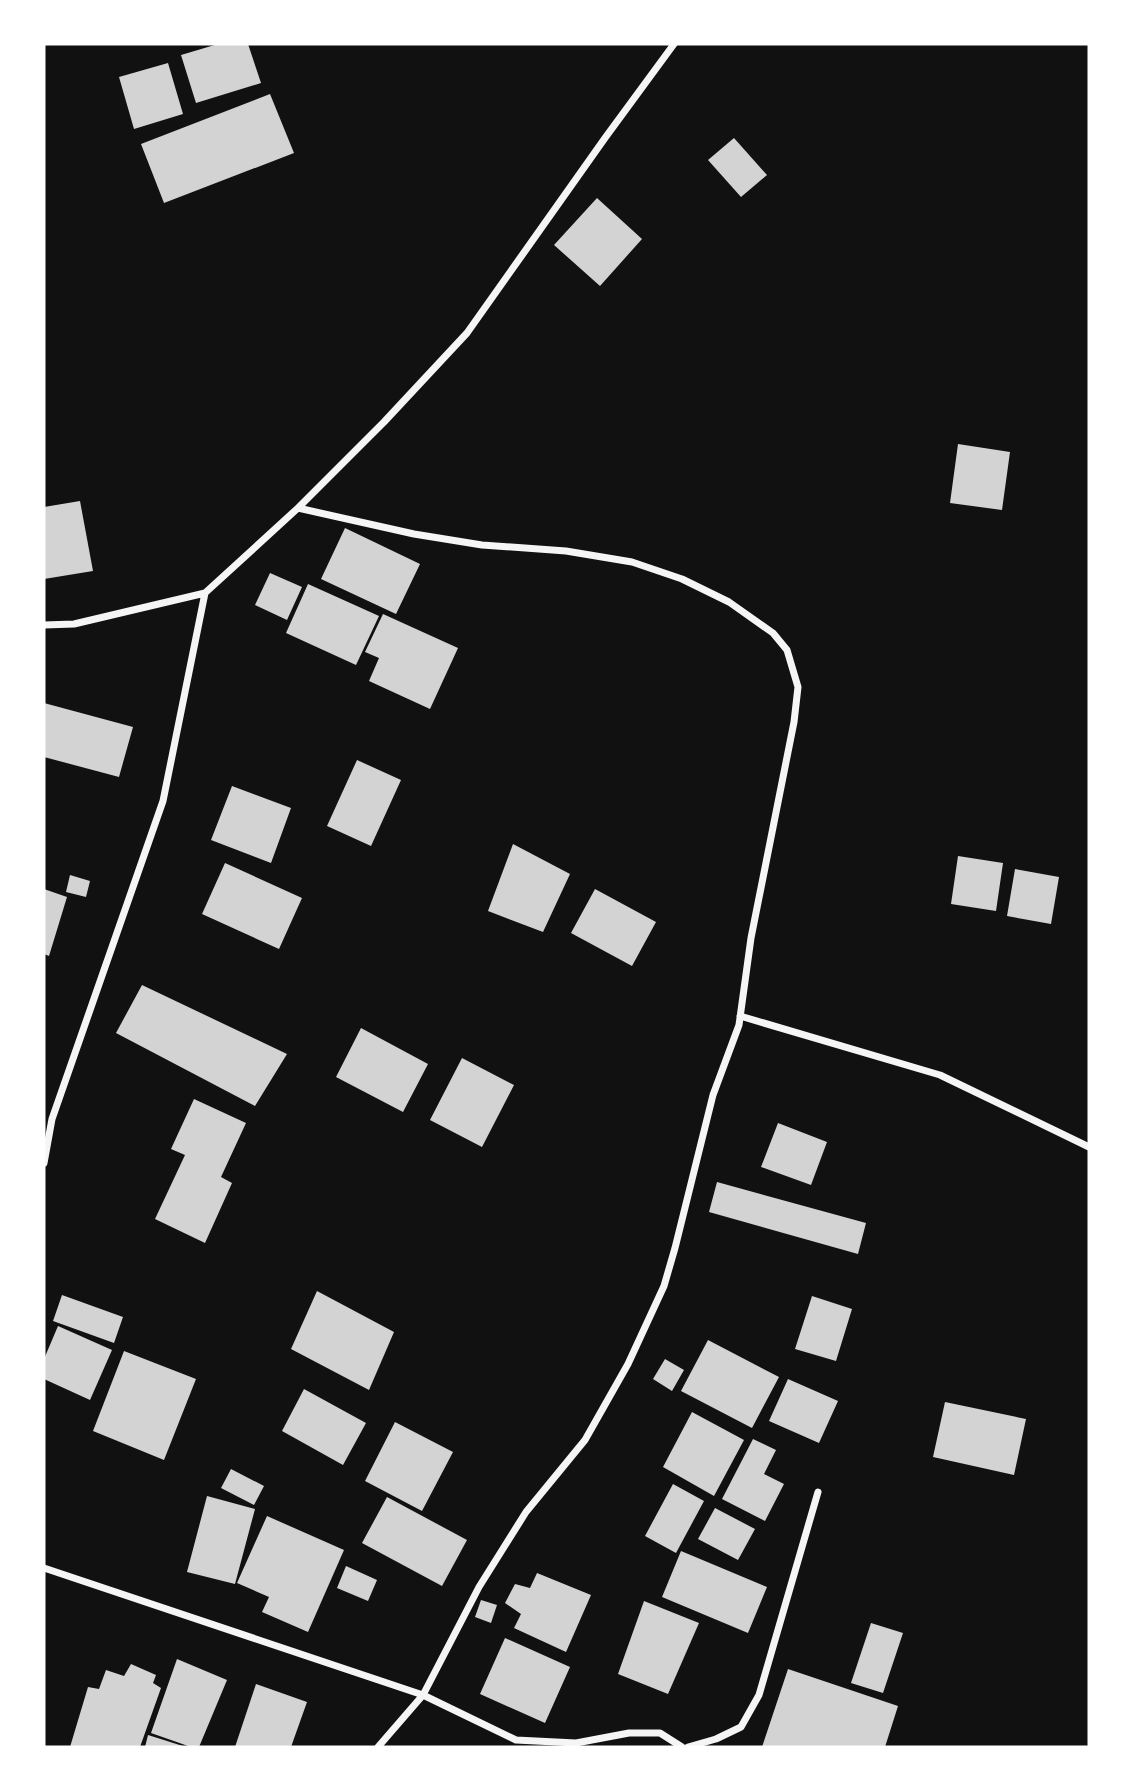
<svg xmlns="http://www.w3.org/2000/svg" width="1133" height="1791" font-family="'Alegreya Sans',sans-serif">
<rect width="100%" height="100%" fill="#111"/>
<path fill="#d3d3d3" d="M218,44H248L261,83L196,103L181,55Z
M168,63L183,114L134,129L119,77Z
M270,94L294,153L164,203L141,144Z
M734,138L767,175L741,197L708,160Z
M597,198L642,239L600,286L554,245Z
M958,444L1010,452L1002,510L950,503Z
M80,501L93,571L44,579V507Z
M345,528L420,564L396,614L321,579Z
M270,573L302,587L287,620L255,605Z
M308,584L379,616L356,665L286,633Z
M383,614L458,648L430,709L369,681L379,658L365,652Z
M44,703L133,727L119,777L44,757Z
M357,760L401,780L371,846L327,826Z
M232,786L291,808L271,863L211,840Z
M513,844L570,874L543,932L488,911Z
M958,856L1003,863L996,911L951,904Z
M225,863L302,898L279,949L202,914Z
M1015,869L1059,877L1051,924L1007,916Z
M70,875L90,881L86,897L66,892Z
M44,889L67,897L49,956L44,954Z
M595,889L656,922L632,966L571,933Z
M142,985L287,1054L255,1106L116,1033Z
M361,1028L428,1064L403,1112L336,1077Z
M462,1058L514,1085L482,1147L430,1120Z
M194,1099L246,1123L221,1177L232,1183L205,1243L155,1219L185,1155L171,1149Z
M778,1123L827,1142L811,1185L761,1167Z
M717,1182L866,1223L858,1254L709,1212Z
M317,1291L394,1332L369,1390L291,1349Z
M62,1295L123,1317L114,1343L53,1321Z
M812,1296L852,1309L836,1361L795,1349Z
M58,1326L112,1350L90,1400L44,1379V1359Z
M708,1340L779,1377L752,1428L681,1391Z
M124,1351L196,1379L164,1460L93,1431Z
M665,1359L684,1370L672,1391L653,1379Z
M788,1379L838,1401L819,1443L769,1421Z
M304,1389L366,1423L343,1465L282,1431Z
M945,1402L1026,1419L1014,1475L933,1457Z
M692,1412L744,1440L714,1496L663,1467Z
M395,1422L453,1452L422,1511L365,1481Z
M753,1439L776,1450L764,1474L784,1484L765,1521L722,1499Z
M231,1469L264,1486L254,1505L221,1488Z
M673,1484L704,1501L676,1553L645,1536Z
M207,1496L255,1509L235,1584L187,1572Z
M387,1497L467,1540L442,1586L362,1543Z
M715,1508L755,1529L738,1560L698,1539Z
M267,1516L344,1550L308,1632L262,1612L269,1597L237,1583Z
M681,1551L767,1587L748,1633L662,1597Z
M346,1566L377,1580L368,1601L337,1588Z
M537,1573L591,1595L566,1652L514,1628L521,1614L505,1603L515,1584L530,1588Z
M481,1600L497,1605L491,1623L475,1617Z
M644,1601L699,1623L668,1694L618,1674Z
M871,1623L903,1633L883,1693L851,1683Z
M505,1638L570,1667L545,1723L480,1694Z
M177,1659L227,1680L199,1747H191L151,1733Z
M131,1664L156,1675L153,1683L161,1688L140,1747H70L88,1687L99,1689L106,1670L124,1676Z
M788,1669L898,1706L885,1747H762Z
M256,1684L307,1702L291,1747H235Z
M148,1735L186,1747H145Z"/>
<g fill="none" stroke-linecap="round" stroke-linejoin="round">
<path stroke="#f5f5f5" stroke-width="7" d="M298,508L414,534L482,545L566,551L632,562L682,579L729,602L773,633L787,650L798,687L794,722L751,938L739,1025L713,1095L675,1248L664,1286L628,1364L585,1440L526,1512L479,1587L423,1695L378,1747
M44,625L74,624L205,593
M740,1016L940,1075L1089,1147
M44,1163L52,1119L163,801L205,593L298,508L384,422L467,333L605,138L674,44
M44,1568L423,1695L516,1740L576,1743L629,1733H660L682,1747
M688,1747L716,1739L741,1727L759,1695L818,1492"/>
</g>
<rect width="1133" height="1791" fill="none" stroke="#ffffff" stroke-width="91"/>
</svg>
